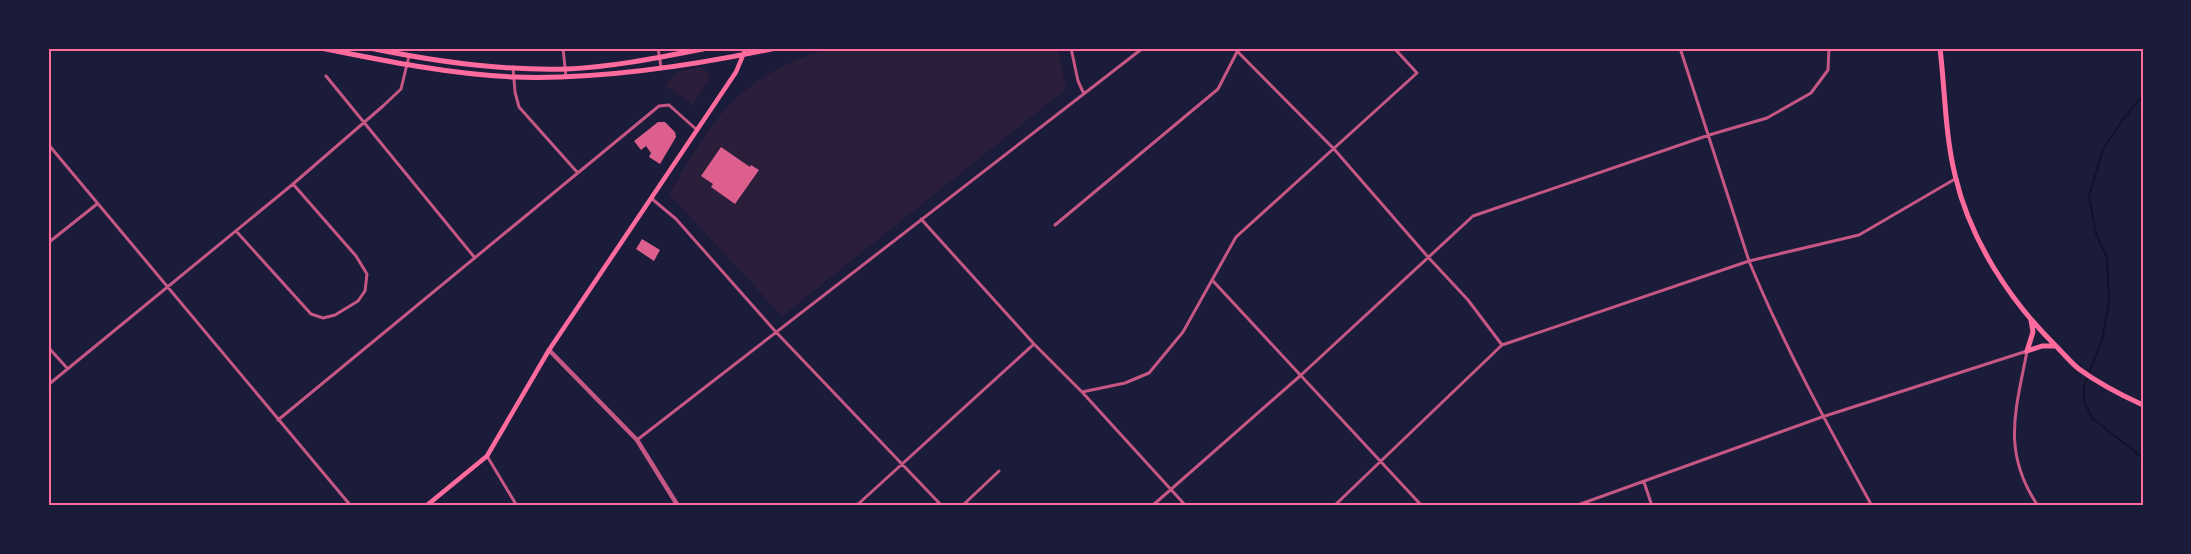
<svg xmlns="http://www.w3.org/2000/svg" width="2191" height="554" font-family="'Zilla Slab',serif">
<rect width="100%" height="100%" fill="#1b1b3a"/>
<path fill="#2a1e3b" d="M834,48H1058L1066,89L782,316L669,194C688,163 706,128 732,102C759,75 798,57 834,48Z
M700,67L705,69L709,75V80L693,105L665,86L677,71Z"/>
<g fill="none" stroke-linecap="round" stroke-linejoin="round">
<path stroke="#12122b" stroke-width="2" d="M2143,95L2121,122L2103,149L2089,196L2096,234L2107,257L2109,301L2102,340L2084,386V401L2092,418L2143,458"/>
</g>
<path fill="#dd5f8e" d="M658,122H665L675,132L676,137L660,164L649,157L651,153L646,146L641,150L634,141Z
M721,147L750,167L751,165L759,170L735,204L711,187L713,184L701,176Z
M642,239L660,250L654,261L636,249Z"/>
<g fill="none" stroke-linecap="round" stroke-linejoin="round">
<path stroke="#c65784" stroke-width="3" d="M563,48L566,77
M658,48L661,67
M1071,48L1078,81L1084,94
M1680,48L1749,261C1784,346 1828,426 1872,506
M1238,52L1334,149L1428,257L1468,300L1502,345
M513,67L515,92L519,107L577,172
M326,76L475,258
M48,144L351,506
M651,198L676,219L775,331L942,506
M921,219L1034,344L1082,392L1186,506
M1055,225L1218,89L1239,48
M236,231L311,314L323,318L335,315L358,301L365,291L367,274L356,256L293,184
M48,243L97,204
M1213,281L1422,506
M48,347L67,368
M48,385L293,184L383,106L401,89L409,56
M1082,392L1125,383L1149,373L1183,332L1236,237L1417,73L1394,48
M278,420L659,106L669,105L697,130
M637,440L1143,48
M487,456L517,506
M1644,482L1652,506
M856,506L1034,344
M962,506L999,471
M1152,506L1300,376L1473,216L1709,135L1767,118L1811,93L1828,70L1829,48
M1334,506L1502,345L1749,261L1859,235L1955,179
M1575,506L1822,417L2027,351C2016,410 2001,451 2038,506"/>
<path stroke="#c65784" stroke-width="4.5" d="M549,350L637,440L678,506"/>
<path stroke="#ff6b9d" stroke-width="4.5" d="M426,506L487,456L549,350L736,72L746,48"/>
<path stroke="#ff6b9d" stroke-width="5" d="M321,48C385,61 449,74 514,77C601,80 691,66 776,48
M370,48C432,61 503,71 567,69C614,67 661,57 708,48
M1940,48C1945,90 1945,134 1955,175C1970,240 2010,301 2056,346C2064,354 2071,363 2079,369C2098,383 2121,395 2143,405
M2027,351L2033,332L2031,320
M2027,351L2042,346H2056"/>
</g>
<rect width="2191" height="554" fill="none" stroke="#1b1b3a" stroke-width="99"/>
<rect x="50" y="50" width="2092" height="454" fill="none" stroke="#ff6b9d" stroke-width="2"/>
</svg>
